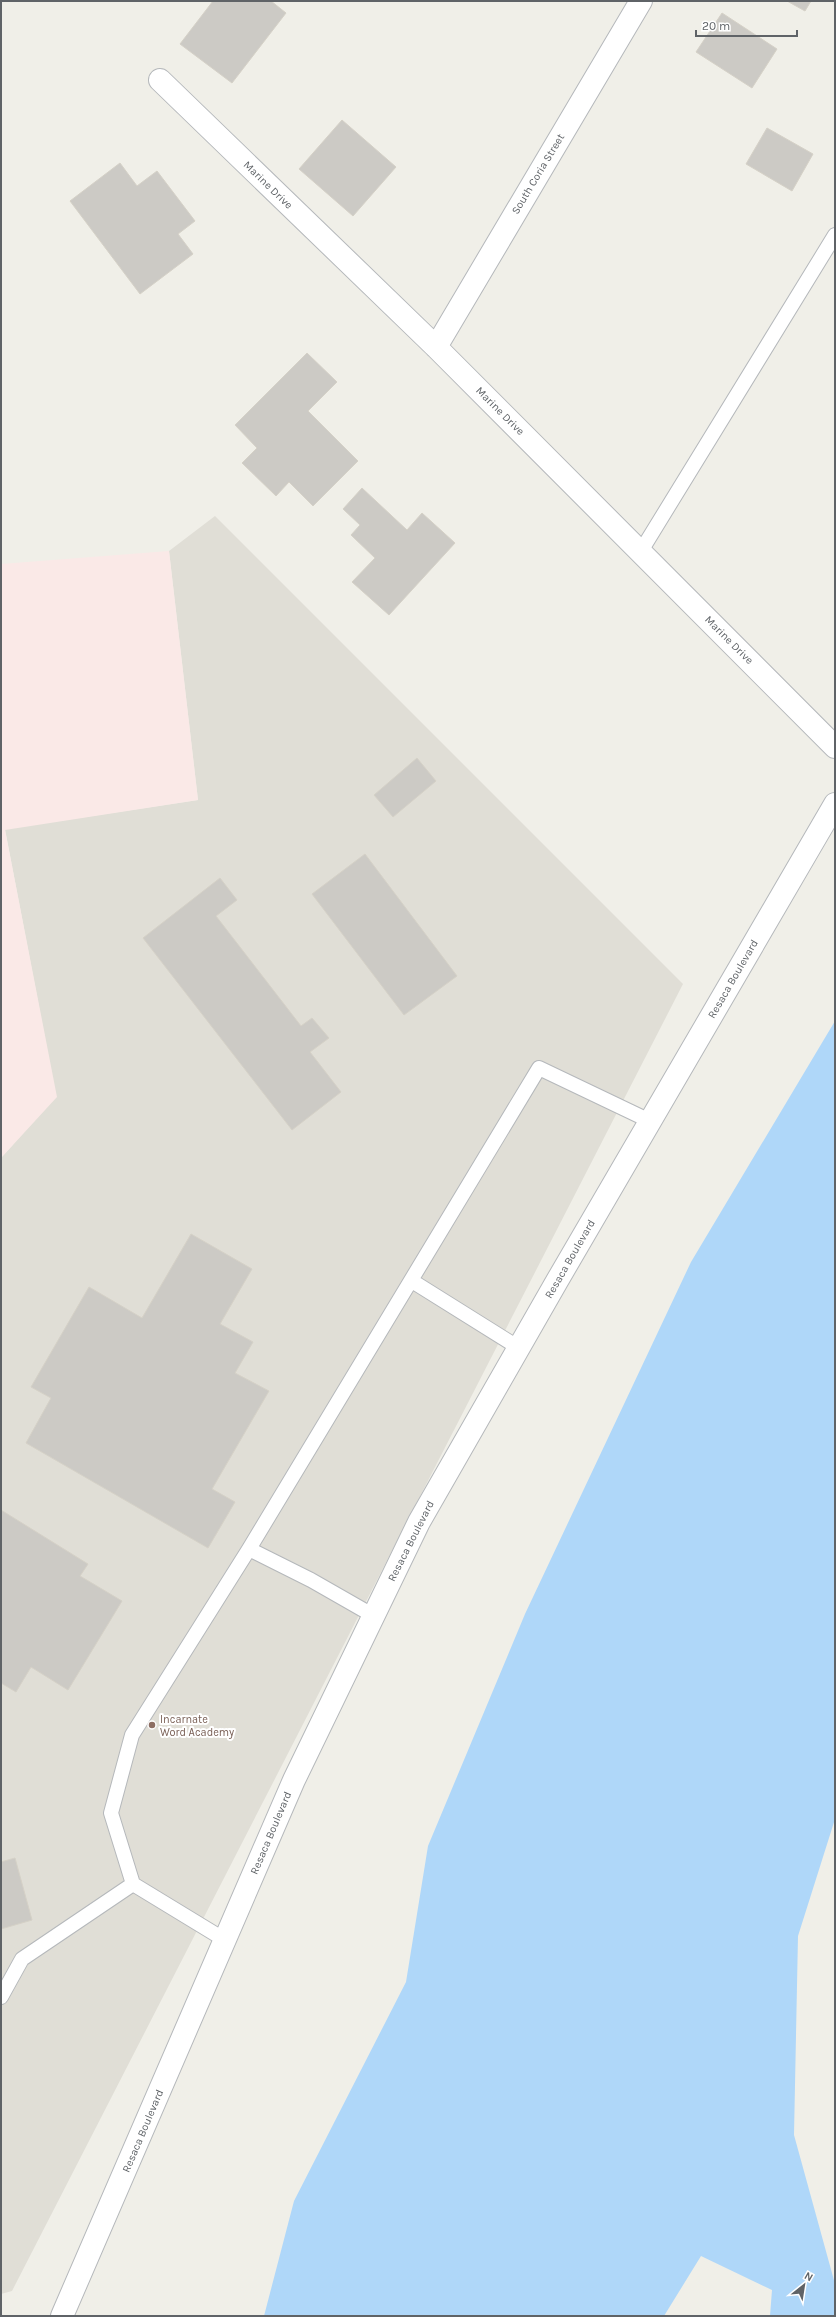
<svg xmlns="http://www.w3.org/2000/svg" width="836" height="2317" font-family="Karla,sans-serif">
<rect width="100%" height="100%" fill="#f0efe8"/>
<path fill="#e0ded6" d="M215,516L683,984L12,2291L1,2294V1158L56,1096L5,829L198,800L169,551Z"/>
<path fill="#fae9e7" d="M169,551L198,800L5,830L57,1097L1,1158V564Z"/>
<path fill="#afd7f9" d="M835,1021V1819L798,1936L794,2135L835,2284V2316H770L772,2290L701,2256L664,2316H264L294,2201L406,1982L428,1846L525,1614L691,1262Z"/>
<path fill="#cccac5" stroke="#d5d1c7" d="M213,1H271L286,13L232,83L180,44Z
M787,1H811L805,11Z
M722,13L777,49L752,88L696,52Z
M342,120L396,167L353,216L299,169Z
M767,128L813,154L792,191L746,164Z
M120,163L137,186L157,171L195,221L178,234L193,254L140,294L70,201Z
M307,353L337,382L308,411L358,461L313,506L289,482L276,496L242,463L257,448L235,425Z
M362,488L407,530L422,513L455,543L389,615L352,582L375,558L351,535L360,525L343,509Z
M417,758L436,781L393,817L374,795Z
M365,854L457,976L404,1015L312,894Z
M220,878L237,900L216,916L301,1026L312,1018L329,1038L310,1052L341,1092L292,1130L143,938Z
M191,1234L252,1269L220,1324L253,1342L235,1373L269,1391L212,1489L235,1502L208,1548L26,1443L51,1398L31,1387L89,1287L142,1318Z
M1,1510L88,1564L80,1576L122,1601L68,1690L31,1667L16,1692L1,1683Z
M15,1858L32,1920L1,1929V1862Z"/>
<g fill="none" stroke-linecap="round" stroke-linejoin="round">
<g stroke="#b5b8bb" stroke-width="16">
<path id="lane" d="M641,551L835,235
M412,1281L519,1348
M249,1549L311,1580L374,1616
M225,1940L133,1884L111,1813L132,1735L249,1549L539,1068L650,1121
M1,1997L22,1959L133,1884"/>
</g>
<g stroke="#b5b8bb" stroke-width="24">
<path id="street" d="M160,80L436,347L835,747
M436,347L641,1
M62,2316L294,1780L419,1522L557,1281L835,804"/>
</g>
<use href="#lane" stroke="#fff" stroke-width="14"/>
<use href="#street" stroke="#fff" stroke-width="22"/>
</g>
<circle fill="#8d6e63" stroke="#fff" stroke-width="1.5" cx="152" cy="1725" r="4"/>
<g text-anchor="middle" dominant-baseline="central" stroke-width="4" stroke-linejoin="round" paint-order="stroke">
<g font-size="11" fill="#5f6367" stroke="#fff">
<text transform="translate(538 174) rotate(-59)">South Coria Street</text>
<text transform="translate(268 185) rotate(44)">Marine Drive</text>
<text transform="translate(500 411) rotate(45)">Marine Drive</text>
<text transform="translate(729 640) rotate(45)">Marine Drive</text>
<text transform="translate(733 979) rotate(-60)">Resaca Boulevard</text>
<text transform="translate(570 1259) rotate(-60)">Resaca Boulevard</text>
<text transform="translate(411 1541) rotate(-63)">Resaca Boulevard</text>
<text transform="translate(271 1833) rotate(-67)">Resaca Boulevard</text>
<text transform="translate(143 2131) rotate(-67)">Resaca Boulevard</text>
</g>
<g font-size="11" fill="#785e54" stroke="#fff" text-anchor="start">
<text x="160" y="1719">Incarnate<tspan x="160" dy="13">Word Academy</tspan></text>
</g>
</g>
<rect width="836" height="2317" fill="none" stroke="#5f6367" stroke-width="4"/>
<g transform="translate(804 2285) rotate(30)" stroke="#ffffff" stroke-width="3" paint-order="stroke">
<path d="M0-3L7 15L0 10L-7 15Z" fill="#5f6367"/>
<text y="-6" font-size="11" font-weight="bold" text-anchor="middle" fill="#5f6367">N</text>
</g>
<path d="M696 30v6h101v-6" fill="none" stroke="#5f6367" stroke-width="2"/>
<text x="702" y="30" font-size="12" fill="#5f6367" stroke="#ffffff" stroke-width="3" paint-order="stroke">20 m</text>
</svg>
